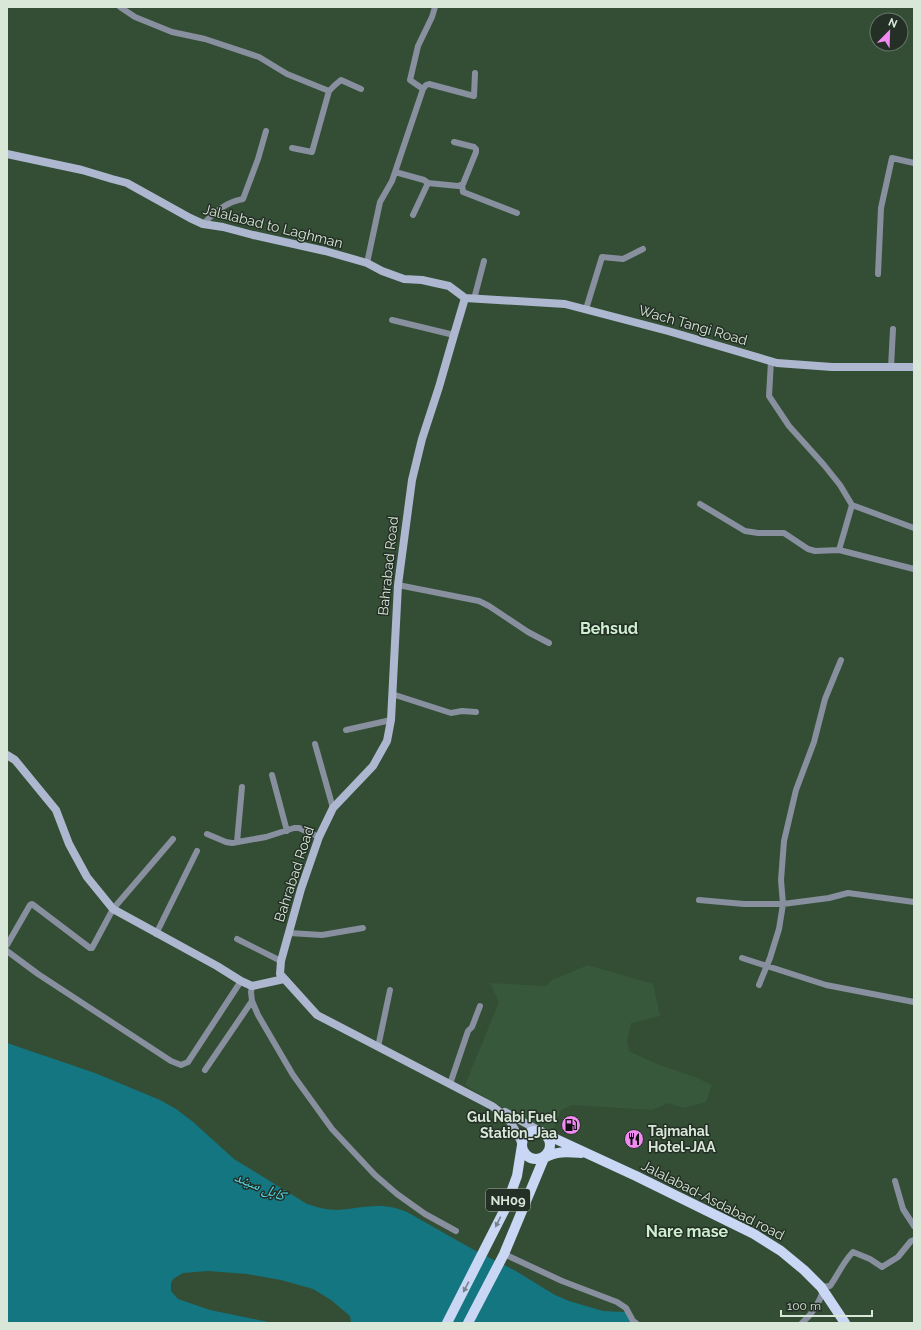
<svg xmlns="http://www.w3.org/2000/svg" width="921" height="1330" font-family="Raleway,'Noto Naskh Arabic',sans-serif">
<rect width="100%" height="100%" fill="#334e35"/>
<path fill="#37583a" d="M588,965L653,984L660,1016L631,1023L627,1041L629,1051L657,1064L697,1078L712,1085L706,1102L684,1108L669,1103L652,1110L572,1105L561,1110L552,1134L518,1117L465,1085L499,1002L490,983L546,986L552,980Z"/>
<path fill="#137681" d="M7,1043L95,1073L160,1100L176,1109L192,1121L234,1159L307,1204C316,1207 327,1210 337,1210C364,1208 381,1201 407,1212L474,1250L514,1270L555,1295L569,1301L603,1311L624,1312L627,1313L632,1323H351L350,1316L331,1300L313,1289L281,1280L247,1274L208,1271L183,1273L173,1279L171,1283V1291L178,1299L210,1310L273,1323H7Z"/>
<g fill="none" stroke-linecap="round" stroke-linejoin="round">
<path stroke="#888f9e" stroke-width="6" d="M120,7L135,17L172,32L205,39L259,57L287,74L329,91
M423,89L426,85L429,84L474,96L475,73
M292,148L312,152L329,91L335,85L341,80L361,89
M395,172L424,180L428,183L413,215
M428,183L458,186L463,184L476,152V149L474,147L454,142
M462,185L463,192L517,213
M203,224C215,212 226,202 243,199L258,159L266,131
M367,263L380,202L392,181L423,89L410,80L418,46L432,17L435,7
M878,274L881,208L892,158L914,163
M474,299L484,261
M586,309L602,257L623,259L643,249
M392,320L454,335
M771,361L769,396L789,426L824,465L840,485L852,505L839,550L914,569
M891,367L893,329
M700,504L745,531L758,533H784L808,549L815,551L839,550
M852,505L914,528
M398,585L479,601L489,606L528,632L549,643
M392,694L451,713L462,711L476,712
M346,730L391,720
M315,744L333,808
M272,775L287,831
M207,834L226,842L232,843L266,837L294,828H299L319,837
M237,842L242,787
M699,900L744,904H783L829,898L848,893L914,902
M289,933L322,935L363,928
M156,934L197,851
M237,939L281,961
M7,945L30,905L32,904L90,948H92L113,909L173,839
M7,951L38,974L171,1061L181,1065L188,1062L241,981
M742,958L826,985L914,1002
M759,985L770,958L779,929L783,904L781,880L784,841L796,790L814,742L825,699L841,660
M252,986L251,992L252,1001L258,1015L293,1075L332,1129L375,1175L397,1194L425,1214L456,1231
M378,1047L390,990
M205,1070L252,1001
M450,1084L468,1031L472,1027L480,1006
M895,1181L903,1209L914,1226
M504,1254L562,1281L617,1302L626,1308L633,1321L636,1323
M821,1287L830,1286C838,1275 843,1262 853,1252L870,1259L882,1267L898,1257L911,1241L914,1240
M802,1323C812,1314 819,1304 823,1291"/>
<path stroke="#adb7cf" stroke-width="8" d="M7,154L82,170L112,179L127,183L190,218L203,224L223,227L253,235L325,251L367,263L382,271L404,279L422,280L449,286L465,298
M465,298L454,335L439,387L422,439L412,480L398,585L391,720L387,741L373,766L333,808L319,837L301,889L281,961L280,974L317,1015L492,1106C510,1119 514,1125 522,1145
M465,298L565,304L668,331L777,363L832,367H914
M7,755L15,760L56,810L69,844L87,877L113,909L217,966L241,981L252,986L284,979
M505,1112L540,1131"/>
<path stroke="#c9d6f4" stroke-width="10" d="M522 1145a14 14 0 1 1 28 0a14 14 0 1 1-28 0Z
M545,1134L636,1176L754,1234L781,1251L804,1270L821,1287L845,1323
M447,1323L505,1209L517,1176L522,1145
M468,1323L504,1254L544,1158C558,1151 566,1152 581,1153"/>
</g>
<defs><path id="oneway-solid" d="M-6-.8H1V-3.2L6.5 0L1 3.2V.8H-6Z"/></defs>
<g fill="#76838c">
<use href="#oneway-solid" transform="translate(498 1222) rotate(116)"/>
<use href="#oneway-solid" transform="translate(466 1287) rotate(118)"/>
</g>
<defs>
<g id="fuel-disc" transform="scale(1)"><circle r="9.5" fill="#f28af3" stroke="#243025"/><path d="M-5.5-6h7V0h2V4h1.3V-2.5L3-4.5l.8-.8L6-3V5H2.5V1h-1V6h-7ZM-4.2-4.7v3.2H.2V-4.7Z" fill="#111"/></g>
<g id="restaurant-disc" transform="scale(1)"><circle r="9.5" fill="#f28af3" stroke="#243025"/><path d="M-5-6h1v4h1v-4h1v4h1v-4h1v5L-1.5 .5V6h-2V.5L-5-1ZM5-6V6H3V1.5H1.5Q1.5-4 5-6Z" fill="#111"/></g>
</defs>
<g fill-rule="evenodd">
<use href="#fuel-disc" x="571" y="1125"/>
<use href="#restaurant-disc" x="634" y="1139"/>
</g>
<g text-anchor="middle" dominant-baseline="central" stroke-width="3" stroke-linejoin="round" paint-order="stroke">
<rect fill="#243025" stroke="#a2b0a2" stroke-width="1" x="486" y="1189" width="44" height="22" rx="3"/>
<g font-size="13" font-weight="bold" fill="#d8e7d8">
<text x="508" y="1200">NH09</text>
</g>
<g font-size="14" fill="#d8e7d8" stroke="#243025">
<text transform="translate(273 226) rotate(14)">Jalalabad to Laghman</text>
<text transform="translate(693 325) rotate(16)">Wach Tangi Road</text>
<text transform="translate(388 566) rotate(-84)">Bahrabad Road</text>
<text transform="translate(294 874) rotate(-72)">Bahrabad Road</text>
<text transform="translate(713 1200) rotate(27)">Jalalabad-Asdabad road</text>
</g>
<g font-size="14" font-weight="bold" fill="#d8e7d8" stroke="#243025" text-anchor="end">
<text x="557" y="1117">Gul Nabi Fuel<tspan x="557" dy="16">Station_Jaa</tspan></text>
<text x="648" y="1131" text-anchor="start">Tajmahal<tspan x="648" dy="16">Hotel-JAA</tspan></text>
</g>
<g font-size="15" font-style="italic" fill="#54d7e7" stroke="#243025">
<text transform="translate(260 1186) rotate(23)">کابل سيند</text>
</g>
<g font-size="16" font-weight="bold" fill="#ceeed0" stroke="#243025">
<text x="609" y="628">Behsud</text>
<text x="687" y="1231">Nare mase</text>
</g>
</g>
<rect width="921" height="1330" fill="none" stroke="#d8e7d8" stroke-width="16"/>
<g transform="translate(889 32) rotate(23)"><circle r="19" fill="#243025" stroke="#6c796d"/>
<path d="M0-3L7 15L0 10L-7 15Z" fill="#f28af3"/>
<text y="-6" font-size="11" font-weight="bold" text-anchor="middle" fill="#d8e7d8">N</text>
</g>
<path d="M781 1310v6h91v-6" fill="none" stroke="#d8e7d8" stroke-width="2"/>
<text x="787" y="1310" font-size="12" fill="#d8e7d8" stroke="#243025" stroke-width="3" paint-order="stroke">100 m</text>
</svg>
